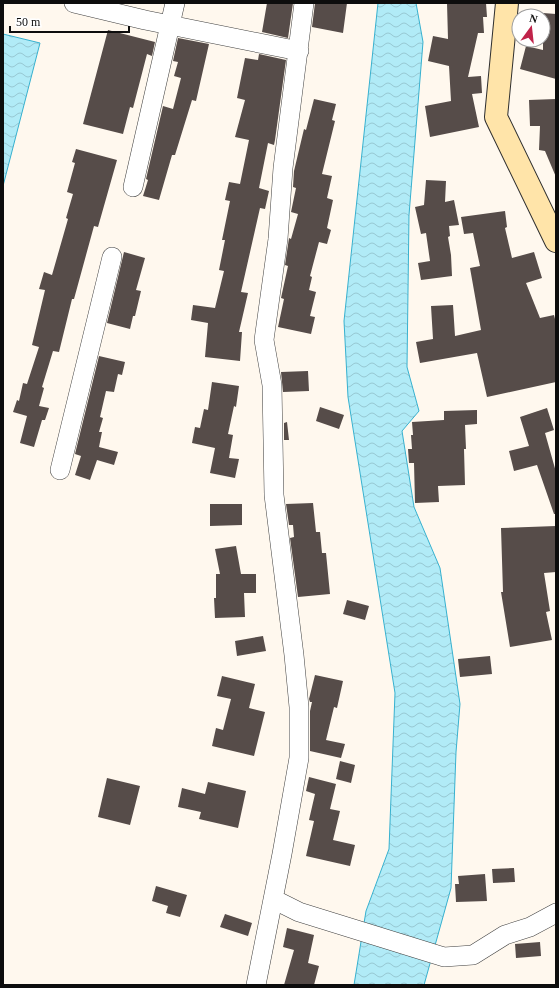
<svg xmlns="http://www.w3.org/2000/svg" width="559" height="988" font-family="'Times New Roman',serif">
<defs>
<pattern id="water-waves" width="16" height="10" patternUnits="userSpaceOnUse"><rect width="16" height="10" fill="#b1ebf7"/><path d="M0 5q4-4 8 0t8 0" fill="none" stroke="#97c8d3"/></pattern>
</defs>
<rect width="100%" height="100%" fill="#fff8ee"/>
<path fill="url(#water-waves)" stroke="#37b1cf" d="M378,3H416L423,42L409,215L407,367L419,411L402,431L414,507L440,568L460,704L456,752L451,888L424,985H354L366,911L389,849L395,693L348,397L344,321Z
M3,34L40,43L3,186Z"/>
<path fill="#564c49" d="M267,3H293L288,38L262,32Z
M315,3H347L343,33L312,27Z
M447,3H486L487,17H483L484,33H478L468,77L481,76L482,93L472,94L479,127L430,137L425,106L451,101L449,66L428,61L433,36L448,39Z
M543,13L556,14V79L520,69L526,46L543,50Z
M108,30L155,42L152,56L147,54L133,108L130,107L123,134L83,124Z
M178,38L209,44L196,101L192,100L175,155H172L159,200L143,196L148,180L146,179L163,106L173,109L181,78L174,76L178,62L173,61Z
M259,54L286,60L275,140L274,145L268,143L259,188L269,191L265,209L260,208L241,292L248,293L239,332H242L240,361L205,357L208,323L191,320L193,305L215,308L224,271L219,270L225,240H222L230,201L225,200L229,182L240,184L249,140L235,137L245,100L237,98L245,58L258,60Z
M314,99L336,104L332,120L335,121L322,174L332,176L327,198L333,200L327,228L331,230L327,244L319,242L310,276L312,277L309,290L316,292L310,316L315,317L311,334L278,327L284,299L281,298L288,266L285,265L289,238L291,239L298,214L291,212L296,188L293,187L294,171L304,129L306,130Z
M556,99V177L545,151L539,150L540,126H530L529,100Z
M76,149L117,160L98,227L94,226L74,299H72L59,352L53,351L42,387L44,388L39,406L49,408L45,420H42L34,447L20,443L27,416L13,412L17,400L19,401L23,383L27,384L39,347L32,345L45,290L39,289L44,272L52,275L68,219L66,218L73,194L67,192L75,163L72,162Z
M426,180L446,181L445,202L454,200L459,225L449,226L450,236L448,237L451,255L452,276L421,280L418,263L430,261L426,233L421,234L415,207L424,205Z
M505,211L507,227L505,228L512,258L534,252L542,278L526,283L540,318L554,315L556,323V382L487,397L477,353L420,363L416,342L433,339L431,306L453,305L455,336L481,330L470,268L480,266L473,233L464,234L461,217Z
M124,252L145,258L136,290L141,291L135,316H133L130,329L107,323Z
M99,356L125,362L122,375L118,374L114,392L106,391L100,417L103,418L99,432H102L99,447L118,452L114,465L97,460L90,480L75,475L81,456L75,454Z
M308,371L309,391L283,392L281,372Z
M212,382L239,386L236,407L234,406L228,434L233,435L229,458L239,459L235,478L210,473L215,448L192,443L195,427L200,428L204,409L208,410Z
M320,407L344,415L339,429L316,421Z
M547,408L554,430L545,433L556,472V514H554L537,465L514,471L509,451L529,446L520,417Z
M477,410V424L465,425L466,449H464L465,485L438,486L439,502L415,503L414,463H409L408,449H412L411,435H413L412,422L444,420V411Z
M287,422L289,440H284V423Z
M313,503L316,532H320L322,553H326L330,594L298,597L290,538L294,537L293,525H289L286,504Z
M210,504H242V525L210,526Z
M556,526V572L544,573L550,611L546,612L552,640L510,647L501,592H503L501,528Z
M236,546L241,574H256V593H244L245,617L215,618L214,598H216V574H220L215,549Z
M347,600L369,606L365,620L343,614Z
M263,636L266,651L237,656L235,641Z
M490,656L492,674L460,677L458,659Z
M315,675L343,681L337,708L334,707L326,740L345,744L341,758L310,751V711L312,702H310L309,699Z
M222,676L255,684L249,708L265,712L254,756L212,746L216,728L223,730L231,699L217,696Z
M340,761L355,765L351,783L336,779Z
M309,777L336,784L330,809L340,811L333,840L355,845L350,866L306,856L314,821L309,820L315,794L306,791Z
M107,778L140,786L130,825L98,817Z
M208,782L246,791L238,828L199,819L201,812L178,807L182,788L205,794Z
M514,868L515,882L493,883L492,869Z
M485,874L487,901L456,902L455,884H459L458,876Z
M156,886L187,895L180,917L166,913L168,906L152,901Z
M225,914L252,923L248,936L220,927Z
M287,928L314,935L308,963L319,966L314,985H284L294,950L283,947Z
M540,942L541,956L516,958L515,944Z"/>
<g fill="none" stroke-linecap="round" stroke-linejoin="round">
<g stroke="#404040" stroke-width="20">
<path id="street" d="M74,3L145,20L299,51
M133,187L175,3
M60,470L112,257
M273,899L299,912L444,957L473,955L505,935L530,927L556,913
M256,985L282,854L299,758V707L294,655L274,495L272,385L264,340L278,239L283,168L304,3"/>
</g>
<g stroke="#2f2f2f" stroke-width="24">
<path id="secondary" d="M507,3L496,117L556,241"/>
</g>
<use href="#street" stroke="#fff" stroke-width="19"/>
<use href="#secondary" stroke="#ffe4a9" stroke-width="22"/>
</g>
<rect width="559" height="988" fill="none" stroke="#0d0d0d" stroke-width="8"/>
<g transform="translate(531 28) rotate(15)"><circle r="19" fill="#ffffff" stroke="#9e9e9e"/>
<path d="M0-3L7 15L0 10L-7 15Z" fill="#c0234a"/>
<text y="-6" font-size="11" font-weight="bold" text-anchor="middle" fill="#0d0d0d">N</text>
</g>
<path d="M10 26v6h119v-6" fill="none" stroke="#0d0d0d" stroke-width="2"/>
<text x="16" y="26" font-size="12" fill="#0d0d0d" stroke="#ffffff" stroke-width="3" paint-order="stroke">50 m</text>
</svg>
